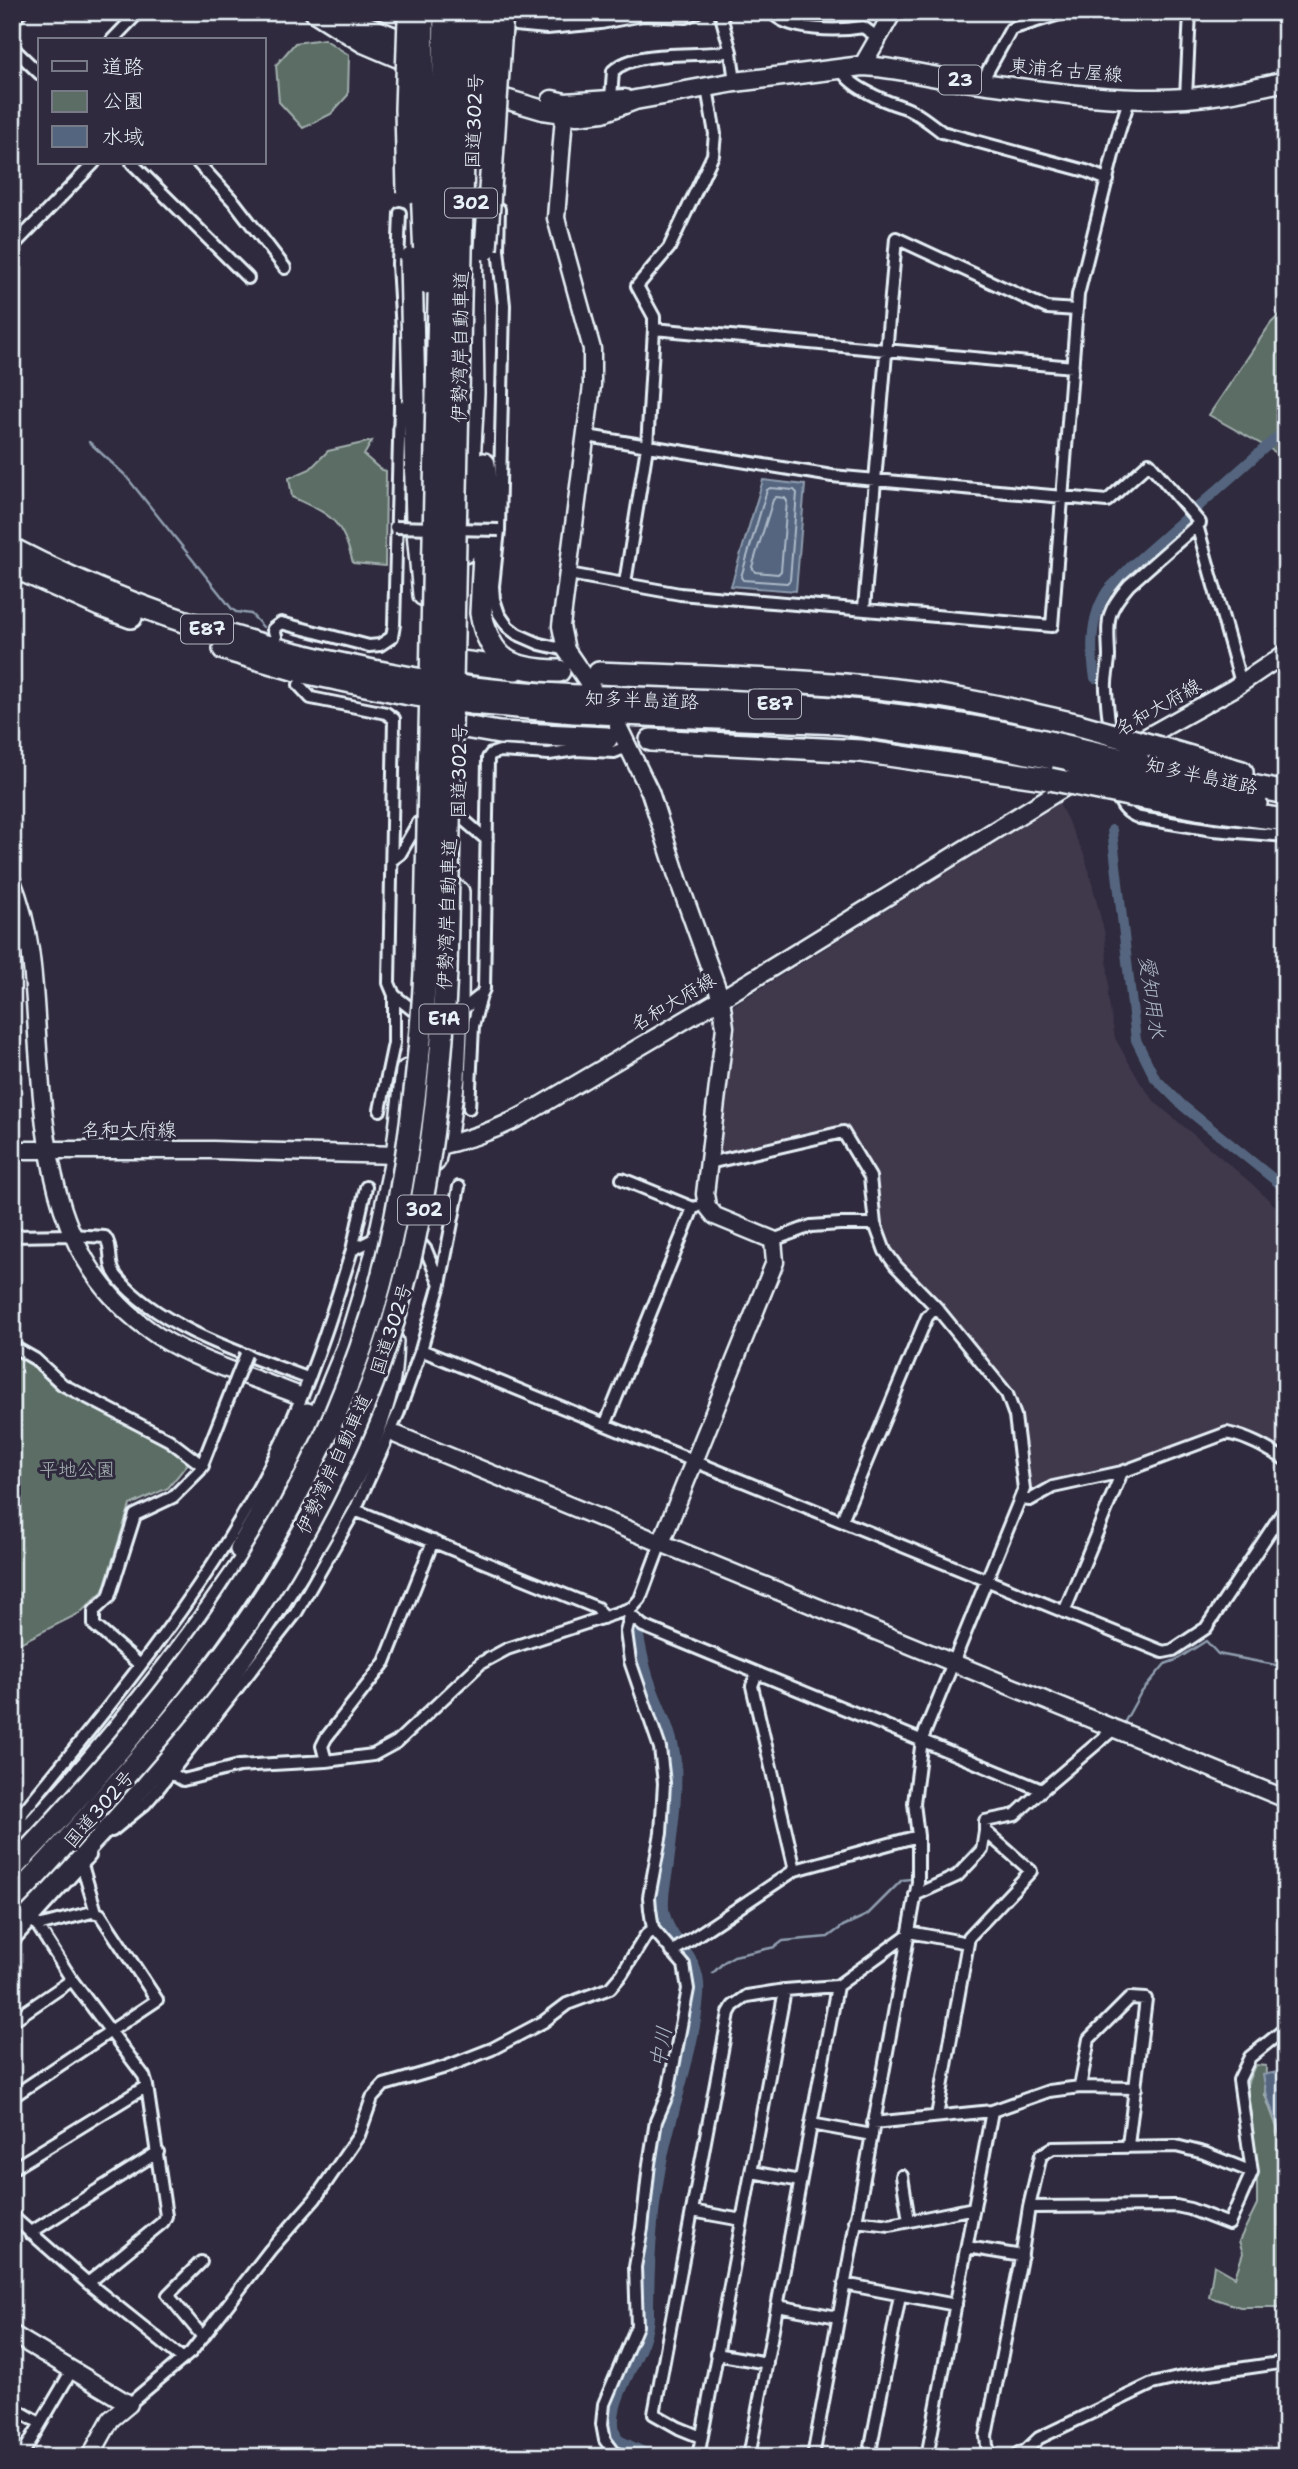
<svg xmlns="http://www.w3.org/2000/svg" width="1298" height="2469" font-family="'Shantell Sans','Klee One',sans-serif">
<rect width="100%" height="100%" fill="#2f2a3d"/>
<filter id="ink" filterUnits="userSpaceOnUse"><feTurbulence type="fractalNoise" baseFrequency=".0143" numOctaves="2"/><feDisplacementMap in="SourceGraphic" scale="14" xChannelSelector="R" yChannelSelector="G"/><feConvolveMatrix kernelMatrix="1 2 1 2 8 2 1 2 1" color-interpolation-filters="sRGB"/></filter>
<g filter="url(#ink)">
<path fill="#3f374c" d="M1059,803L1085,856L1105,934L1109,985L1108,996L1115,1038L1140,1082L1156,1103L1250,1182L1286,1216V1455L1259,1437L1246,1432L1232,1429L1216,1430L1166,1453L1052,1482L1035,1493L1028,1491L1020,1413L1009,1389L945,1310L913,1279L893,1255L880,1224L867,1162L845,1127L720,1157L717,1153L734,1005Z"/>
<path fill="#5c6d65" stroke="#a2afae" stroke-width="2" d="M324,39L349,55L348,95L331,114L303,128L279,102L276,65L295,43Z
M1286,309V458L1209,415L1271,323Z
M372,441L364,455L380,469L386,471L385,566L353,563C341,519 333,516 292,497L289,478L310,469L328,451Z
M12,1352L34,1367L56,1389L116,1417L190,1461L168,1488L130,1505L103,1591L80,1613L12,1647Z
M1255,2065L1266,2066L1265,2095L1286,2152V2299L1281,2307H1240L1209,2297L1214,2265L1235,2277L1243,2253L1239,2241L1257,2204V2175L1247,2084Z"/>
<path fill="#54657f" stroke="#8f9daf" stroke-width="2" d="M763,480L805,485L796,591L731,586Z
M1286,2070V2149L1267,2096L1263,2075Z"/>
<g fill="none" stroke-linecap="round" stroke-linejoin="round">
<path stroke="#adb9c8" stroke-width="2" d="M770,488L794,490L797,493L790,580L787,583L743,580L741,577L767,490Z
M776,497L785,498L787,501L781,571L778,574L755,572L752,567L773,500Z"/>
<path stroke="#8f9daf" stroke-width="2.5" d="M89,442L125,475L232,609L236,612L251,614L263,627
M1124,1723L1140,1694L1165,1664L1176,1660L1206,1641L1218,1654L1286,1667
M1052,1774L1098,1736
M942,1876L954,1869L977,1844L981,1816L1014,1809
M713,1973L724,1962L734,1956L775,1947L783,1941L828,1937L843,1926L867,1915L902,1880L910,1879"/>
<path stroke="#54657f" stroke-width="10" d="M1095,678C1090,649 1090,617 1107,591C1114,583 1123,575 1130,567L1286,429
M1112,830L1136,1040L1155,1078L1183,1106L1286,1189"/>
<path stroke="#54657f" stroke-width="18" d="M634,1631C637,1648 640,1665 646,1682C655,1709 670,1734 672,1762C674,1796 669,1829 665,1863C663,1879 657,1899 661,1915C668,1947 699,1957 695,1996C690,2052 669,2106 658,2161C648,2211 645,2263 645,2314C646,2355 592,2405 616,2443L645,2457"/>
<path stroke="#4b4859" stroke-width="16" stroke-dasharray="16 8" stroke-linecap="butt" d="M295,1394L368,1423"/>
<g stroke="#e8f1f8" stroke-width="16">
<path id="street" d="M720,12L731,52L735,82
M772,12C787,32 840,31 863,27L877,37
M504,14L515,25L547,28L601,23L643,15L686,17L697,12
M12,21L21,12
M112,40L139,12
M12,47L40,74
M842,69C846,85 884,101 900,106C915,110 930,123 942,132L1086,171L1108,180
M981,83L1011,29L1066,12
M611,98L613,71C638,48 698,58 730,51
M1186,98L1190,12
M132,163L248,278
M198,163L235,203L285,268
M499,209L498,249L504,305L499,530L493,586L494,599L499,614L508,627L517,634L540,644L566,650
M12,247L94,163
M654,329L1073,367
M587,436L832,476L1107,501L1149,463L1200,523
M569,574L680,594L1052,626L1078,295L1118,135L1130,97
M625,583L647,447L654,329V317L637,286L669,248L713,155L715,134L707,88
M864,608L896,238L1047,308L1077,310
M276,636L273,629L281,623L369,646L380,645L392,637L394,625L402,332L398,264L400,213
M299,685L311,698L386,713L394,719L389,983L394,995L414,1011
M1114,760C1111,736 1107,712 1106,689C1105,677 1109,667 1109,656C1108,620 1104,614 1129,585L1197,525L1241,683
M1117,793C1121,807 1127,814 1140,818L1213,830L1286,836
M458,815L487,840
M392,860L400,854L418,823
M457,1014L481,995L484,989L488,758L491,754L500,751L549,754L576,750L614,752L629,746
M469,1108L473,1026L481,995
M380,1110L394,1043V995
M709,1163L843,1132L870,1177L875,1224L885,1251L896,1266L936,1307L1007,1394L1015,1416L1024,1489L922,1739L914,1803L918,1836V1882L813,2457
M622,1179L693,1208L697,1207
M12,1236L71,1235L105,1237C114,1248 106,1263 117,1277C159,1328 247,1355 307,1378
M773,1240L811,1226L840,1224H875
M352,1250L366,1187
M440,1284L459,1187
M12,1346L35,1359L63,1385L169,1440L203,1466
M421,1350L1163,1652L1173,1650L1206,1628L1286,1507
M606,1423L693,1208
M1020,1499L1030,1500L1053,1487L1122,1472L1227,1433C1250,1438 1266,1448 1286,1460
M355,1510L597,1608L603,1618
M842,1520L927,1317L936,1307
M1064,1612L1122,1472
M628,1613L643,1626L1042,1790L1114,1729
M140,1665L94,1625V1611L109,1597L135,1515L173,1497L200,1470L234,1384
M757,1673L752,1686L795,1870
M326,1761L322,1746L326,1738L385,1662L433,1541
M171,1773L183,1780L239,1766L326,1761L373,1755L397,1742L481,1663L507,1649L632,1608L640,1599L661,1543
M12,1831L19,1824L23,1812C124,1688 230,1563 294,1415C317,1362 335,1305 352,1250L380,1236
M112,1831L145,1804L158,1789L296,1613L355,1510L398,1414L421,1350L440,1284L426,1250L418,1240
M985,1831V1821L1015,1815L1042,1790
M82,1865L96,1912
M915,1895L957,1876L982,1850L985,1831L1031,1871L969,1937L937,2116
M34,1920L72,1980
M909,1932L968,1943
M12,1942L90,1856
M672,1952L795,1870L918,1836
M12,2021L72,1980L144,2076L147,2086L166,2216L163,2222L88,2283
M1080,2087L1136,2088
M12,2097L157,2000L100,1914L92,1912L38,1926
M873,2123L992,2111L1049,2091L1080,2087L1089,2039L1130,1998L1146,1999L1128,2145
M811,2124L872,2135
M12,2169L147,2086
M752,2172L800,2181
M902,2176L909,2221
M1029,2207L1176,2206L1190,2209L1229,2224L1252,2172L1239,2080L1250,2057L1286,2028
M692,2211L742,2220
M12,2216L88,2283L183,2359
M855,2221L890,2225L974,2208
M30,2233L158,2152
M967,2247L1022,2256
M201,2262L168,2295L203,2337
M844,2284L956,2305
M777,2306L838,2317
M716,2354L767,2363
M129,2404L191,2352L270,2250L315,2199L359,2135L372,2098L384,2085L446,2067L492,2049L543,2022L567,2004L610,1988L622,1974L646,1935L653,1929
M12,2407L40,2423
M701,2437L679,2428L654,2414L729,2013L733,2006L747,1996L785,1990L837,1986L909,1934
M21,2457L72,2370
M624,2457L614,2452L605,2440L602,2424L604,2404L637,2326L635,2267L642,2228L649,2164L656,2121L668,2093L688,1989L684,1965L653,1929L650,1909L649,1897L661,1833L664,1783L660,1748L630,1661L626,1632L630,1616
M698,2457L785,1990
M749,2457L837,1986
M869,2457L900,2295
M927,2457L992,2111
M992,2457L987,2446L986,2436L1022,2253L1029,2207L1041,2155L1053,2148L1176,2146L1204,2153L1252,2172
M1026,2457L1021,2455L1039,2438L1152,2384L1182,2377L1286,2362
M1273,2457L1286,2452"/>
</g>
<g stroke="#e8f1f8" stroke-width="21">
<path id="secondary" d="M862,66L893,12
M565,103L556,218L592,349V385L561,626L566,650L592,688
M618,726L650,792L680,885L721,999L725,1027L705,1194L707,1206L715,1216L773,1240L775,1262L661,1543
M1132,745L1234,688L1286,653
M12,881C34,935 34,991 38,1049C46,1160 56,1269 158,1336C199,1362 250,1376 295,1394
M430,1148C464,1141 493,1132 524,1115L721,999L1075,781
M12,1150H213L397,1155L405,1153
M397,1435L1286,1799
M12,2334L129,2404L111,2419L90,2457
M1019,2457L1021,2455"/>
</g>
<g stroke="#e8f1f8" stroke-width="23">
<path id="primary" d="M314,12L363,43L417,66
M346,12L363,24L419,47
M485,93L543,110L577,115L603,112L635,100L669,94L735,82L862,66C894,67 925,76 957,80C1032,89 1110,103 1186,98C1219,96 1254,88 1286,81
M552,100L565,103L625,99"/>
</g>
<g stroke="#e8f1f8" stroke-width="26">
<path id="highway" d="M414,402L417,521L424,595
M426,420L428,266
M484,464L487,494L481,613C490,662 512,670 559,671
M12,549C137,614 273,654 411,678
M464,552L473,393L471,231
M12,566L99,605L131,617
M224,649L303,672L409,694
M437,659L516,669
M599,673C698,677 798,679 896,690C958,697 1019,711 1079,725
M473,688C579,700 685,697 791,705C887,711 981,726 1075,748
M472,703L574,712L840,723L979,743L1072,762
M436,722L499,733L607,738
M651,740L861,751L1050,779
M1160,748L1242,772
M1140,763L1286,793
M1137,778L1256,803
M1133,796L1197,808L1286,820
M434,1161L437,1147L447,1128L454,1078L457,1009L458,892
M293,1479L348,1347L376,1255L397,1155L407,1071
M241,1549L259,1518L307,1414
M12,1849C104,1752 187,1649 260,1538
M12,1919C128,1812 227,1690 308,1555C341,1500 377,1442 389,1378C391,1366 391,1353 392,1341"/>
</g>
<use href="#street" stroke="#2f2a3d" stroke-width="10"/>
<use href="#secondary" stroke="#2f2a3d" stroke-width="16"/>
<use href="#primary" stroke="#2f2a3d" stroke-width="18"/>
<use href="#highway" stroke="#2f2a3d" stroke-width="21"/>
<g stroke="#e8f1f8" stroke-width="16" stroke-linecap="butt">
<path id="street-bridge" d="M395,527L436,528
M452,529L499,530
M234,1384L246,1354"/>
</g>
<g stroke="#e8f1f8" stroke-width="26" stroke-linecap="butt">
<path id="highway-bridge" d="M423,12L422,186L426,283
M477,146L485,22
M408,192L406,109L409,17
M486,249L502,12
M411,259L414,401
M411,678L473,688
M409,694L472,703
M1079,725L1160,748
M1075,748L1140,763
M1072,762L1137,778
M1050,779L1133,796
M12,1868C172,1701 320,1512 380,1285C407,1183 419,1077 425,972L445,12
M12,1900C42,1870 70,1838 98,1806C164,1732 232,1653 283,1567C334,1482 376,1387 402,1291C430,1187 441,1078 446,971L466,12"/>
</g>
<use href="#street-bridge" stroke="#2f2a3d" stroke-width="10"/>
<use href="#highway-bridge" stroke="#2f2a3d" stroke-width="21"/>
</g>
</g>
<g text-anchor="middle" dominant-baseline="central" stroke-width="6" stroke-linejoin="round" paint-order="stroke">
<g fill="#2f2a3d" stroke="#b0b5c0" stroke-width="2">
<rect x="939" y="65.5" width="42" height="29" rx="5"/>
<rect x="445" y="188.5" width="52" height="29" rx="5"/>
<rect x="181" y="614.5" width="52" height="29" rx="5"/>
<rect x="749" y="689.5" width="52" height="29" rx="5"/>
<rect x="419.5" y="1004.5" width="49" height="29" rx="5"/>
<rect x="398" y="1195.5" width="52" height="29" rx="5"/>
</g>
<g font-size="18" font-weight="bold" fill="#e8f1f8">
<text x="960" y="80">23</text>
<text x="471" y="203">302</text>
<text x="207" y="629">E87</text>
<text x="775" y="704">E87</text>
<text x="444" y="1019">E1A</text>
<text x="424" y="1210">302</text>
</g>
<g font-size="19" fill="#e8f1f8" stroke="#2f2a3d">
<text transform="translate(1066 70) rotate(5)">東浦名古屋線</text>
<text transform="translate(474 121) rotate(-88)">国道302号</text>
<text transform="translate(460 347) rotate(-89)">伊勢湾岸自動車道</text>
<text transform="translate(642 700) rotate(2)">知多半島道路</text>
<text transform="translate(1158 707) rotate(-30)">名和大府線</text>
<text transform="translate(459 771) rotate(-89)">国道302号</text>
<text transform="translate(1202 776) rotate(12)">知多半島道路</text>
<text transform="translate(447 914) rotate(-88)">伊勢湾岸自動車道</text>
<text transform="translate(673 1002) rotate(-31)">名和大府線</text>
<text x="129" y="1129">名和大府線</text>
<text transform="translate(391 1329) rotate(-72)">国道302号</text>
<text transform="translate(334 1464) rotate(-65)">伊勢湾岸自動車道</text>
<text transform="translate(99 1809) rotate(-49)">国道302号</text>
</g>
<g font-size="19" fill="#a9b6b6" stroke="#2f2a3d">
<text x="77" y="1469">平地公園</text>
</g>
<g font-size="21" font-style="italic" fill="#adb9c8" stroke="#2f2a3d">
<text transform="translate(1152 997) rotate(82)">愛知用水</text>
<text transform="translate(661 2047) rotate(-80)">中川</text>
</g>
</g>
<rect width="1298" height="2469" fill="none" stroke="#2f2a3d" stroke-width="42"/>
<rect x="21" y="21" width="1256" height="2427" fill="none" stroke="#e8f1f8" stroke-width="2.5" filter="url(#ink)"/>
<rect x="38" y="38" width="228" height="126" fill="#2f2a3d" stroke="#797a88" stroke-width="2"/>
<rect x="52" y="61" width="35" height="10" fill="#2f2a3d" stroke="#797a88" stroke-width="2"/>
<text x="102" y="74" font-size="21" fill="#e8f1f8">道路</text>
<rect x="52" y="91" width="35" height="21" fill="#5c6d65" stroke="#797a88" stroke-width="2"/>
<text x="102" y="108" font-size="21" fill="#e8f1f8">公園</text>
<rect x="52" y="126" width="35" height="21" fill="#54657f" stroke="#797a88" stroke-width="2"/>
<text x="102" y="144" font-size="21" fill="#e8f1f8">水域</text>
</svg>
